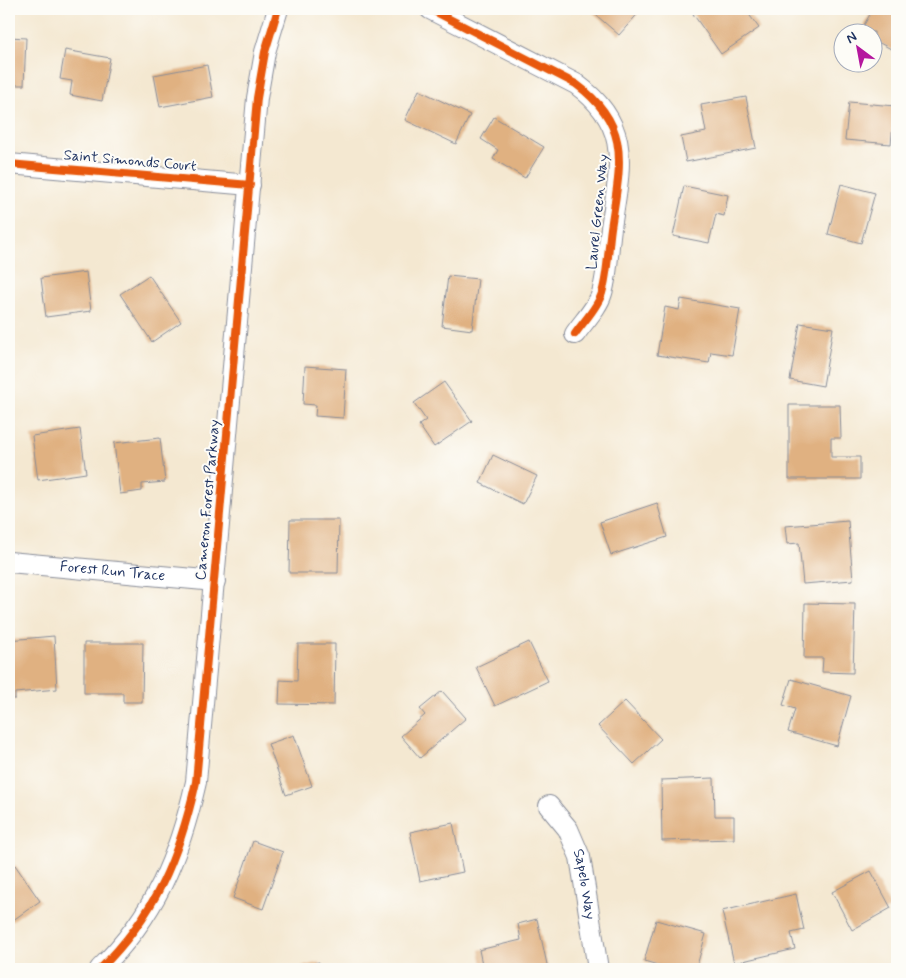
<svg xmlns="http://www.w3.org/2000/svg" width="906" height="978" font-family="Mynerve,sans-serif">
<rect width="100%" height="100%" fill="#fdfcf7"/>
<filter id="ink" filterUnits="userSpaceOnUse"><feTurbulence type="fractalNoise" baseFrequency=".02" numOctaves="2"/><feDisplacementMap in="SourceGraphic" scale="10" xChannelSelector="R" yChannelSelector="G"/><feConvolveMatrix kernelMatrix="1 2 1 2 8 2 1 2 1" color-interpolation-filters="sRGB"/></filter>
<filter id="wash" filterUnits="userSpaceOnUse"><feTurbulence type="fractalNoise" baseFrequency=".0096" numOctaves="4" result="noise"/><feDisplacementMap in="SourceGraphic" scale="20" xChannelSelector="R" yChannelSelector="G"/><feGaussianBlur stdDeviation="1.12" result="paint"/><feColorMatrix in="noise" values="0 0 0 0 0 0 0 0 0 0 0 0 0 0 0 0 0 1.4 0 .05"/><feComposite in="paint" operator="in"/></filter>
<g filter="url(#wash)">
<rect width="100%" height="100%" fill="#f4e8d1"/>
<g id="blocks">
<path fill="#e0b181" d="M589,9H642L619,35Z
M701,9H745L759,28L721,54L693,14Z
M873,9H897V42L893,50L874,40V32H860Z
M9,37L26,38L24,85H11L10,95Z
M65,50L110,58L102,101L70,95L72,81L60,79Z
M207,65L213,97L160,107L154,75Z
M419,90L470,115L456,144L405,120Z
M746,97L756,148L686,162L681,137L706,132L701,105Z
M849,102L895,106L891,144L845,140Z
M494,117L544,147L525,178L493,159L498,150L481,139Z
M841,184L875,193L861,243L828,234Z
M684,186L728,195L724,216L716,214L709,243L673,236Z
M86,272L91,311L46,317L41,278Z
M149,275L181,322L152,342L120,294Z
M448,276L478,279L472,330L442,326Z
M681,299L740,309L732,355L711,352L709,363L657,355L665,307L679,310Z
M800,323L833,328L823,386L790,380Z
M305,366L346,369L343,418L315,416L316,405L303,404Z
M444,382L472,421L434,447L419,425L426,420L414,403Z
M789,405H840L841,438H831V457H860V479H789Z
M80,429L86,473L38,480L32,436Z
M160,438L165,482L142,484V491L120,494L114,443Z
M493,455L537,476L523,504L480,483Z
M657,503L667,537L611,555L600,522Z
M290,520H339L338,573H289Z
M848,521L853,580L803,584L799,543L787,544L785,526Z
M805,603L855,604L853,673L822,672L823,658H804Z
M54,636L57,689L15,693V699H9V640Z
M529,642L548,681L495,706L476,667Z
M84,643H143L142,702H123V693H84Z
M298,644H335L334,705L279,704L280,680L297,681Z
M791,679L851,696L837,746L788,732L795,709L783,705Z
M442,691L466,718L420,758L401,736L425,715L420,709Z
M625,701L661,739L634,764L598,726Z
M294,735L312,786L286,795L268,744Z
M714,778L715,816H734V839L662,841L661,780Z
M453,823L463,872L420,881L410,832Z
M253,841L283,852L263,909L233,898Z
M15,865L40,901L9,923V870Z
M871,871L891,908L852,930L832,892Z
M796,894L804,930L791,933L795,949L734,963L722,911Z
M537,919L548,969H483L479,950L521,940L518,924Z
M656,920L706,934L696,969H672L644,961Z
M319,962L321,969H295Z"/>
</g>
</g>
<g filter="url(#ink)">
<use href="#blocks" fill-opacity="0" stroke="#888c98" stroke-width="1"/>
<g fill="none" stroke-linecap="round" stroke-linejoin="round">
<g stroke="#888c98" stroke-width="22">
<g id="street">
<path d="M430,9L576,84C633,126 620,166 611,228C608,249 608,273 602,293C598,307 583,322 575,334"/>
<path d="M9,164L250,185"/>
<path id="s1" d="M9,562L215,581"/>
<path id="s2" d="M549,806L568,829L580,857L598,969"/>
<path d="M100,969C155,915 179,857 196,782L257,98L265,52L278,9"/>
</g>
</g>
<use href="#street" stroke="#fff" stroke-width="20"/>
<g stroke="#fdfcf7" stroke-width="11">
<path id="cycleway" d="M430,9L576,84C633,126 620,166 611,228C608,249 608,273 602,293C598,307 583,322 575,334
M9,164L250,185
M100,969C155,915 179,857 196,782L257,98L265,52L278,9"/>
</g>
<use href="#cycleway" stroke="#e8590c" stroke-width="8"/>
</g>
</g>
<g text-anchor="middle" dominant-baseline="central" stroke-width="4" stroke-linejoin="round" paint-order="stroke">
<g font-size="15" fill="#1b2f5e" stroke="#fdfcf7">
<text transform="translate(130 161) rotate(5)">Saint Simonds Court</text>
<text transform="translate(598 212) rotate(-84)">Laurel Green Way</text>
<text transform="translate(208 500) rotate(-85)">Cameron Forest Parkway</text>
<text stroke="none"><textPath href="#s1" startOffset="104">Forest Run Trace</textPath></text>
<text stroke="none"><textPath href="#s2" startOffset="88">Sapelo Way</textPath></text>
</g>
</g>
<rect width="906" height="978" fill="none" stroke="#fdfcf7" stroke-width="30"/>
<g transform="translate(858 48) rotate(328)"><circle r="24" fill="#fdfcf7" stroke="#a3aaba"/>
<path d="M0-4L9 19L0 12L-9 19Z" fill="#b5179e"/>
<text y="-8" font-size="14" font-weight="bold" text-anchor="middle" fill="#1b2f5e">N</text>
</g>
</svg>
